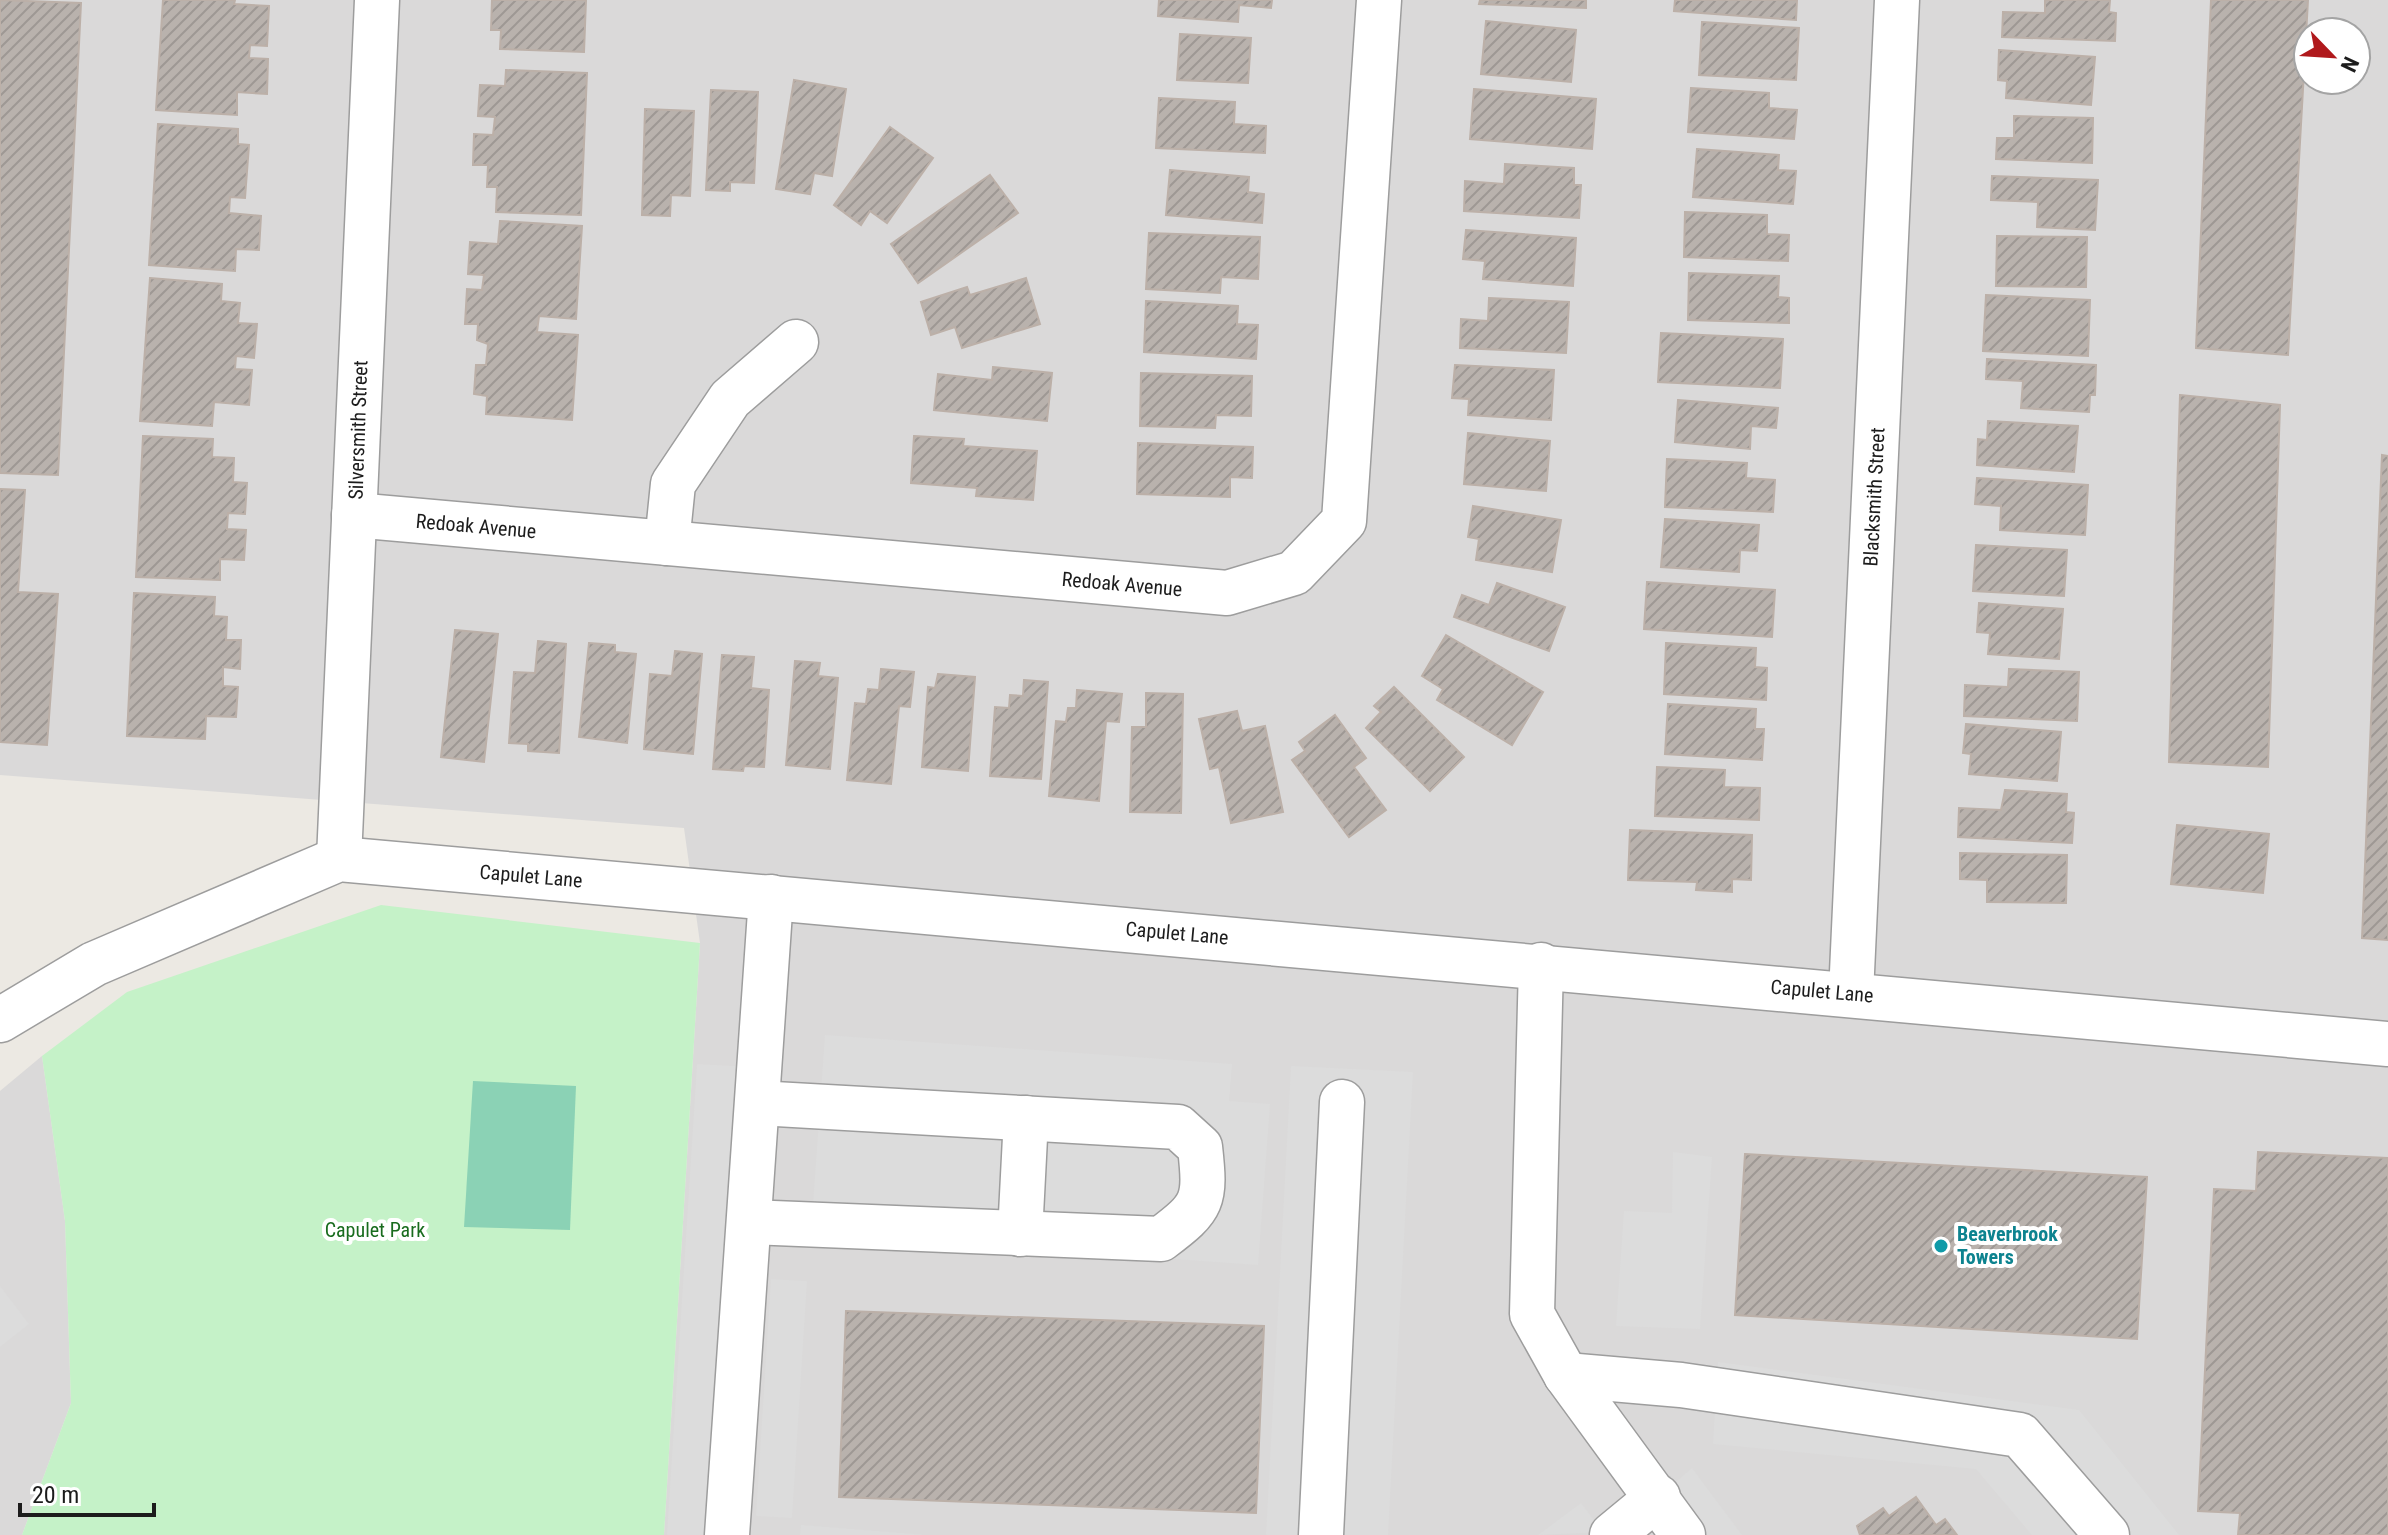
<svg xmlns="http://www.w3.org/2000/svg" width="2388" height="1535" viewBox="0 0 2388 1535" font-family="'Roboto Condensed',sans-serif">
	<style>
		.residential { fill: #dad9d9; fill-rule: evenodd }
		.park { fill: #c5f2c8 }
		.pitch { fill: #8bd2b5 }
		.parking { fill: #dcdcdc }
		.building { fill: url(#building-hatch); stroke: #bcb0a8; stroke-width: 2 }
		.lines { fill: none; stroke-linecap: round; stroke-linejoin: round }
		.minor-casing { stroke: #9d9d9d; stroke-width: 47 }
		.minor { stroke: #fff; stroke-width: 44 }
		.culture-dot { fill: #0f9aa8; stroke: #fff; stroke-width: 3 }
		.labels { text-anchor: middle; stroke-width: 8; stroke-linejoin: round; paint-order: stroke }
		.street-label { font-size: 20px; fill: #1c1c1c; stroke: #fff }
		.park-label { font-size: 20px; fill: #196c1e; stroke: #fff }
		.culture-label { font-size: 20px; font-weight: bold; fill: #0d838f; stroke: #fff; text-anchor: start }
	</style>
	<defs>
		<pattern id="building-hatch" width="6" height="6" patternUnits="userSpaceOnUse" patternTransform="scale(2)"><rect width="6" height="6" fill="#b9b2ad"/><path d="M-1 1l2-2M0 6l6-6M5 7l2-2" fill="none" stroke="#9e9894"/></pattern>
	</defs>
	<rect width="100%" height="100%" fill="#ece9e3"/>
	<g class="residential">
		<path d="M0,0H2388V1535H664L700,943L684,828L0,775ZM2308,32H2356V80H2308Z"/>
		<path d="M42,1056L65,1221L71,1403L22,1535H0V1091Z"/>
	</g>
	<path class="park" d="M381,905L700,943L664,1535H22L71,1403L65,1221L42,1056L127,992Z"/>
	<path class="pitch" d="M473,1081L576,1086L570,1230L464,1227Z"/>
	<g class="parking">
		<path d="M825,1035L1232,1064L1229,1101L1270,1104L1258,1265L811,1233Z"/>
		<path d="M697,1064L736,1066L706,1535H667Z"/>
		<path d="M1291,1066L1413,1072L1388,1535H1266Z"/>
		<path d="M1673,1152L1712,1157L1700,1329L1616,1326L1624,1211L1672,1213Z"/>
		<path d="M771,1279L807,1281L792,1518L756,1516Z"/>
		<path d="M0,1286L29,1324L0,1347Z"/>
		<path d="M1718,1362L2079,1410L2179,1535H2032L1976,1469L1713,1444Z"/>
		<path d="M1692,1468L1742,1535H1684L1658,1497Z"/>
		<path d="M1581,1503L1603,1532L1538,1535Z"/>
		<path d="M801,1525L926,1535H800Z"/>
	</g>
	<g class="building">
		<path d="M0,0L81,3L58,475L0,473Z"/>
		<path d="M163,0H235L234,4L269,6L267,46L250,45L249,58L268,59L267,94L237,92V115L156,110Z"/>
		<path d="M492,0H586L584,52L500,49L501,30H491Z"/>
		<path d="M1159,0H1272L1271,8L1239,5L1238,22L1158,16Z"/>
		<path d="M1480,0H1586V8L1479,4Z"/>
		<path d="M1675,0H1797L1796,20L1674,11Z"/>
		<path d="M2045,0H2110L2109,12L2116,13L2115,41L2002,37L2003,12L2045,13Z"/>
		<path d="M2211,0H2308L2288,355L2196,348Z"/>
		<path d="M1486,21L1576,30L1571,82L1481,74Z"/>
		<path d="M1702,22L1799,28L1796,80L1699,75Z"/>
		<path d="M1180,34L1251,38L1248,83L1177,80Z"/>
		<path d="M1999,50L2095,57L2091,105L2006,98L2007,81L1998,80Z"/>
		<path d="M506,70L587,73L581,215L496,212L497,187H487L488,165H473L474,134L493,135L495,117L478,116L480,85L505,86Z"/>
		<path d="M794,80L846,89L832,176L814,173L810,194L776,189Z"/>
		<path d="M1691,88L1769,93V108L1797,110L1794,139L1688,132Z"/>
		<path d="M1474,89L1596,99L1592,149L1470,139Z"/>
		<path d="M711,90L758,92L754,183L730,182V191L706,190Z"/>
		<path d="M1159,98L1235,102L1234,124L1266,126L1265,153L1156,148Z"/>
		<path d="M645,109L694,111L690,196L671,195L670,216L642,215Z"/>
		<path d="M2014,116L2093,118L2092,163L1996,159L1997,138H2014Z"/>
		<path d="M158,124L238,129V144L249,145L245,198L230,197L229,213L261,216L259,250L236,249L235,271L149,265Z"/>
		<path d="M890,127L933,158L887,223L870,211L861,225L834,205Z"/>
		<path d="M1697,149L1779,155L1778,170L1796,171L1793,204L1693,197Z"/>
		<path d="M1505,164L1574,168V185H1581L1579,218L1464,211L1465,181L1504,184Z"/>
		<path d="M1170,170L1249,177L1248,192L1264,194L1262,223L1166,215Z"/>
		<path d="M990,175L1018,213L918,283L891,244Z"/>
		<path d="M1992,176L2098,180L2095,230L2037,227L2038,202L1991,200Z"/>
		<path d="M1685,212L1767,215V234L1789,235L1788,261L1684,257Z"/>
		<path d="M500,221L582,226L576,319L539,316L537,332L578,335L572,420L486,414L487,396L474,394L476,365H486L488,344L477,340L478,324H465L467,289L482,290L484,275L468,274L470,242L498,244Z"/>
		<path d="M1466,230L1576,238L1573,286L1483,279L1485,261L1463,259Z"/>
		<path d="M1149,233L1260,237L1258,279L1221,277L1220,293L1146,289Z"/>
		<path d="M1997,236L2087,237L2086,287L1996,286Z"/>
		<path d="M1689,273L1779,276L1778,297L1789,298V323L1688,320Z"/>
		<path d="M150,278L222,284L221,301L240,303L238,323L257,324L254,358L236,356L235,369L252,370L249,405L214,402L212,426L140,421Z"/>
		<path d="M1026,278L1040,324L962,348L955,327L931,335L921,302L967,287L970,295Z"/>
		<path d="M1986,295L2090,300L2088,356L1983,351Z"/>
		<path d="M1489,298L1569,302L1566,353L1460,348L1461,319L1488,321Z"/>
		<path d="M1146,301L1238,306L1237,324L1258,325L1256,359L1144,352Z"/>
		<path d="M1661,333L1783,339L1780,388L1658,382Z"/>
		<path d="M1987,359L2096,365L2095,395H2090L2089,412L2021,408L2023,381L1986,379Z"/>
		<path d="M1455,365L1554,370L1551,420L1468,415L1469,399L1452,398Z"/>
		<path d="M993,367L1052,373L1047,421L934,410L938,374L992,380Z"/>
		<path d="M1141,373L1252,376L1251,416L1216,415L1215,428L1140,426Z"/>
		<path d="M2180,395L2280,405L2268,767L2169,762Z"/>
		<path d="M1678,400L1778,408L1776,428L1751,426L1750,449L1675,442Z"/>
		<path d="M1988,421L2078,426L2074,472L1977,465L1978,439L1987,440Z"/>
		<path d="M1468,433L1550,441L1546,491L1464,484Z"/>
		<path d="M143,436L213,439L212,457L234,458L233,482L247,483L245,514L228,513L227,529L246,530L244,560L220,559V580L136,577Z"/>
		<path d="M914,436L964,439L963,446L1037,451L1033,500L976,496L977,488L911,483Z"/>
		<path d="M1138,443L1253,447L1252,478L1230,477V497L1137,494Z"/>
		<path d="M2382,455L2388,456V940L2362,938Z"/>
		<path d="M1667,459L1747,463L1746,478L1775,480L1773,512L1665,507Z"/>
		<path d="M1977,478L2088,485L2085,535L2000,530L2001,506L1975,504Z"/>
		<path d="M0,489L25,490L18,592L58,594L47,745L0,742Z"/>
		<path d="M1473,506L1561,520L1552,572L1476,560L1479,539L1468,537Z"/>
		<path d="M1665,519L1759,525L1757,551L1740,550L1739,572L1661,567Z"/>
		<path d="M1976,545L2067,550L2064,596L1973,591Z"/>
		<path d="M1647,582L1775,590L1772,637L1644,629Z"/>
		<path d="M1497,583L1565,607L1549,651L1454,617L1462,595L1489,605Z"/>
		<path d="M134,593L215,597L214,616L227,617L226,640H241L240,669L223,667V686L238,687L236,717L206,716L205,739L127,736Z"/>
		<path d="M1979,603L2063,609L2059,659L1988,654L1990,633L1977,632Z"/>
		<path d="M455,630L498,634L484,762L441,757Z"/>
		<path d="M1446,635L1543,692L1512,745L1437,700L1443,689L1422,676Z"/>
		<path d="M538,641L566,644L559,753L528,751V744L509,743L514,672L535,673Z"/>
		<path d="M589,643L615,645V652L636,654L627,743L579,737Z"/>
		<path d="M1666,643L1756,648L1755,667L1767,668L1766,700L1664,694Z"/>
		<path d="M675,651L702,654L693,754L644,749L650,674L672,676Z"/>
		<path d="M722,655L754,657L751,688L769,690L764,767L744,766L743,771L713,769Z"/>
		<path d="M795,661L820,663L818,676L838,678L830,769L786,765Z"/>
		<path d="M881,669L914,672L910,707L899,706L891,784L847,780L855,703L866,704L868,689L879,690Z"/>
		<path d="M2009,669L2079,672L2077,721L1964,716L1965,685L2008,687Z"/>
		<path d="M938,674L975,677L968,771L922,767L928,687L935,688Z"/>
		<path d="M1024,680L1048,682L1041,779L990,776L995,707L1009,708L1010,695L1023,696Z"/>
		<path d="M1394,687L1464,757L1430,791L1366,728L1381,712L1374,706Z"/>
		<path d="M1077,690L1122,694L1119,722L1106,721L1099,801L1049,796L1056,721L1066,722L1068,708H1076Z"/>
		<path d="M1146,693L1183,694L1181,813L1130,812L1132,727H1146Z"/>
		<path d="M1668,704L1756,709L1755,729H1764L1762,760L1665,754Z"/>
		<path d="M1237,711L1242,731L1265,726L1283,812L1231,823L1219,767L1210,769L1199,719Z"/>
		<path d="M1335,715L1366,758L1354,767L1386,810L1349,837L1292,760L1305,751L1299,742Z"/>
		<path d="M1966,724L2061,732L2057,781L1969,774L1971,754L1963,753Z"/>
		<path d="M1657,767L1725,770L1724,787L1760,788L1759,820L1655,816Z"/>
		<path d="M2005,790L2067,794L2066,812L2074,813L2072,843L1958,837L1959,808L2001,810Z"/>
		<path d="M2177,825L2269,834L2263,893L2171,884Z"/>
		<path d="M1630,830L1752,835L1751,880L1732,879V892L1696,890L1697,882L1628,880Z"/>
		<path d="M1960,853L2067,855L2066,903L1987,902V880L1960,879Z"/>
		<path d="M2258,1152L2388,1158V1535H2238L2240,1513L2198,1511L2214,1189L2256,1191Z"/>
		<path d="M1745,1154L2147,1177L2137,1339L1735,1315Z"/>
		<path d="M846,1311L1264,1326L1256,1513L839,1497Z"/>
		<path d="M1916,1497L1936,1525L1945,1519L1957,1535H1860L1857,1526L1883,1508L1889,1516Z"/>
	</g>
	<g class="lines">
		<g class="minor-casing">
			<g id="minor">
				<path d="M354,515L1227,593L1294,573L1344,521L1379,0"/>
				<path d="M667,543L673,484L730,399L796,342"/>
				<path d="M339,859L377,0"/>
				<path d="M1541,965L1532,1314L1566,1375L1683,1535"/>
				<path d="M1851,994L1897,0"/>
				<path d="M0,1020L94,964L339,859L2388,1044"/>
				<path d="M750,1222L1161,1239C1204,1207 1206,1201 1200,1147L1178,1127L758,1103"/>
				<path d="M1020,1234L1026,1118"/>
				<path d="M1566,1375L1681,1385L2020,1435L2107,1535"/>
				<path d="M727,1535L771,897"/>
				<path d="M1321,1535L1342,1102"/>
				<path d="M1612,1535L1658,1497"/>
			</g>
		</g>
		<use href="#minor" class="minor"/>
	</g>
	<circle class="culture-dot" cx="1941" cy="1246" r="8"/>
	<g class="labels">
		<g class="street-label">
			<text transform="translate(358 430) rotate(-88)" y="7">Silversmith Street</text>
			<text transform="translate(1874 497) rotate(-87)" y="7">Blacksmith Street</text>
			<text transform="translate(476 526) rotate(5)" y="7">Redoak Avenue</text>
			<text transform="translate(1122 584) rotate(5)" y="7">Redoak Avenue</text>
			<text transform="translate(531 876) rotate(5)" y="7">Capulet Lane</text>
			<text transform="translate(1177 933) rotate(5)" y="7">Capulet Lane</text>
			<text transform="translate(1822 991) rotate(5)" y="7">Capulet Lane</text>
		</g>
		<g class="park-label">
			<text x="375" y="1237">Capulet Park</text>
		</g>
		<g class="culture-label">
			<text x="1957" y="1241">Beaverbrook<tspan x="1957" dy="23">Towers</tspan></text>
		</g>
	</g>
	<g transform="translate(2332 56) rotate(115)"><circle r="38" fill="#ffffff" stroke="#a4a4a4" stroke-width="2"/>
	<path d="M0-6L14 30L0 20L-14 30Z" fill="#b0191c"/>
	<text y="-12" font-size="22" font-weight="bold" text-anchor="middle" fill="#1c1c1c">N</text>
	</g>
	<path d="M20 1503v12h134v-12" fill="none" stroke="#1c1c1c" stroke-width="4"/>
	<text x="32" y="1503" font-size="24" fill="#1c1c1c" stroke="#ffffff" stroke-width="6" paint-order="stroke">20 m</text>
</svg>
